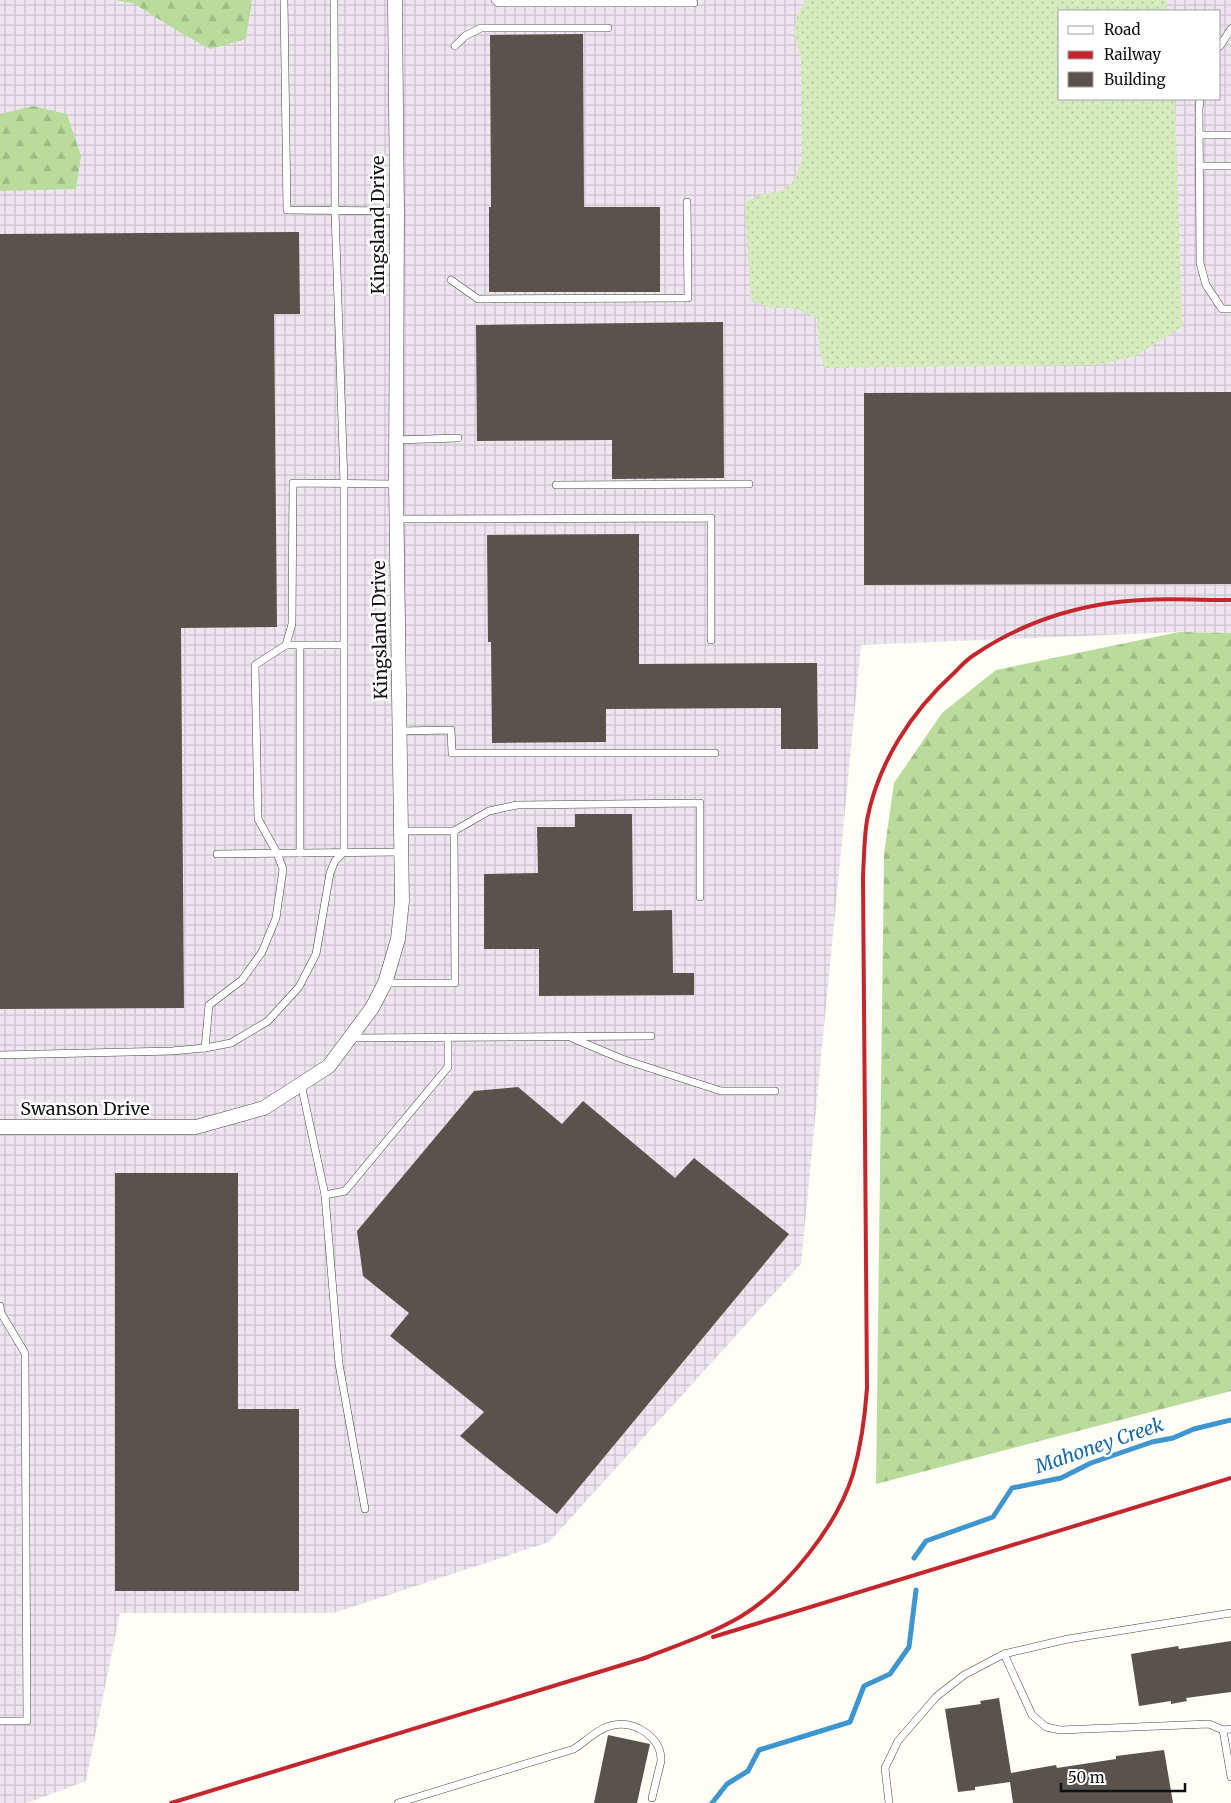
<svg xmlns="http://www.w3.org/2000/svg" width="1231" height="1803" viewBox="0 0 1231 1803" font-family="Merriweather,serif">
	<style>
		.industrial { fill: url(#industrial-grid); fill-rule: evenodd }
		.grass { fill: url(#grass-dots) }
		.forest { fill: url(#forest-firs) }
		.lines { fill: none; stroke-linecap: round; stroke-linejoin: round }
		.stream { stroke: #3f96cf; stroke-width: 5 }
		.building { fill: #5a524d }
		.lane-casing { stroke: #444; stroke-width: 8 }
		.street-casing { stroke: #444; stroke-width: 15 }
		.lane { stroke: #fff; stroke-width: 7 }
		.street { stroke: #fff; stroke-width: 14 }
		.rail { stroke: #c4262e; stroke-width: 4 }
		.labels { text-anchor: middle; stroke-width: 5; stroke-linejoin: round; paint-order: stroke }
		.street-label { font-size: 18px; fill: #111; stroke: #fff }
		.water-label { font-size: 19px; font-style: italic; fill: #1768a6; stroke: #fff }
	</style>
	<defs>
		<pattern id="industrial-grid" width="8" height="8" patternUnits="userSpaceOnUse" patternTransform="scale(1.25)"><rect width="8" height="8" fill="#eee6ef"/><path d="M0 4h8M4 0v8" fill="none" stroke="#cbc4cc"/></pattern>
		<pattern id="grass-dots" width="8" height="8" patternUnits="userSpaceOnUse" patternTransform="scale(1.25)"><rect width="8" height="8" fill="#d5ebbd"/><path d="M2 2h.1M6 6h.1" fill="none" stroke="#b6c8a1" stroke-width="1.8" stroke-linecap="round"/></pattern>
		<pattern id="forest-firs" width="22" height="20" patternUnits="userSpaceOnUse" patternTransform="scale(1.25)"><rect width="22" height="20" fill="#b9dc9c"/><path d="M5 1l3.5 6h-7zM16 11l3.5 6h-7z" fill="#9ebc85"/></pattern>
	</defs>
	<rect width="100%" height="100%" fill="#fffdf5"/>
	<path class="industrial" d="M0,0H1231V633L1179,632L861,645L801,1264L549,1542L334,1613H120L86,1781L27,1803H0ZM1060,11H1220V99H1060Z"/>
	<path class="grass" d="M806,0H1166L1167,11H1060V99H1175L1182,327L1133,357L1095,365L825,368L819,348L817,318L794,308H771L751,301L745,202L763,194L782,191L792,183L802,161L801,59L794,33L797,15Z"/>
	<g class="forest">
		<path d="M115,0H252L246,39L210,49L181,33L133,3Z"/>
		<path d="M33,106L67,114L81,156L76,189L0,191V114Z"/>
		<path d="M1179,632L1231,633V1391L876,1484L884,854L894,783L942,713L996,670Z"/>
	</g>
	<g class="lines">
		<g class="stream">
			<path d="M914,1558L926,1541L993,1517L1012,1488L1061,1478L1091,1463L1152,1442L1173,1438L1194,1429L1231,1420"/>
			<path d="M712,1803L727,1784L748,1771L759,1750L850,1722L864,1686L890,1674L909,1647L916,1590"/>
		</g>
	</g>
	<g class="building">
		<path d="M583,34L584,207H660V292H489V207H491L490,35Z"/>
		<path d="M299,232L300,314H274L277,627L181,628L184,1008L0,1009V234Z"/>
		<path d="M723,322L724,478L612,479V440L477,441L476,325Z"/>
		<path d="M1231,392V584L864,585V393Z"/>
		<path d="M639,534V664L817,663L818,749H781V708L606,709V742L492,743L491,642H488L487,535Z"/>
		<path d="M575,814H632L633,911L672,910L673,973H694V995L539,996V949H484V874L538,873L537,827H575Z"/>
		<path d="M518,1087L562,1124L583,1101L675,1178L694,1158L789,1234L557,1514L460,1436L484,1412L390,1336L409,1313L363,1276L357,1231L474,1091Z"/>
		<path d="M115,1173H238V1409H299V1591H115Z"/>
		<path d="M1231,1641V1692L1186,1698L1187,1701L1171,1704V1701L1139,1706L1131,1654L1178,1646L1179,1649Z"/>
		<path d="M999,1698L1011,1773L1056,1765L1057,1768L1116,1759V1756L1164,1750L1173,1803H1013L1010,1782L975,1787V1790L958,1792L945,1709L981,1704L980,1701Z"/>
		<path d="M608,1735L650,1744L637,1803H594Z"/>
	</g>
	<g class="lines">
		<g class="lane-casing">
			<g id="lane">
				<path d="M284,0L287,210L397,211"/>
				<path d="M495,0L498,3H694"/>
				<path d="M455,46L465,36L481,28H608"/>
				<path d="M1220,46L1231,29"/>
				<path d="M1200,99L1199,109L1200,263L1206,285L1222,309H1231"/>
				<path d="M1199,135H1231"/>
				<path d="M1199,166H1231"/>
				<path d="M451,280L478,299L688,298L687,202"/>
				<path d="M396,440L458,438"/>
				<path d="M556,485L749,484"/>
				<path d="M397,519L711,518V640"/>
				<path d="M286,645H344"/>
				<path d="M300,646V853L402,852"/>
				<path d="M400,731L451,730L452,753H715"/>
				<path d="M454,831L489,811L517,805L700,803V897"/>
				<path d="M217,854L300,853"/>
				<path d="M385,983H455L454,831H401"/>
				<path d="M351,1038L651,1036"/>
				<path d="M572,1038L622,1059L721,1091H775"/>
				<path d="M205,1048L209,1005L242,980L262,952L276,918L283,869L277,853L258,819L255,665L286,645L292,624L293,483L396,484"/>
				<path d="M0,1055L172,1051L205,1048L231,1043L268,1021L299,987L316,954L330,873L335,861L344,852V483L335,211L334,0"/>
				<path d="M301,1084L325,1195L339,1364L365,1509"/>
				<path d="M325,1195L345,1191L448,1067V1037"/>
				<path d="M0,1306L1,1313L25,1353L27,1721H0"/>
				<path d="M1004,1654L1032,1715L1046,1727L1060,1730L1209,1724L1223,1730L1231,1729"/>
				<path d="M1223,1730L1231,1777"/>
				<path d="M398,1803L574,1749C586,1741 600,1727 614,1725C636,1721 662,1738 661,1761L652,1798"/>
				<path d="M889,1803L885,1768L898,1741L936,1697L964,1675L1004,1654L1068,1639L1231,1613"/>
			</g>
		</g>
		<g class="street-casing">
			<path id="street" d="M0,1127H196L264,1108L329,1066L372,1008L385,983L398,939L402,901L396,484L397,211L395,0"/>
		</g>
		<use href="#lane" class="lane"/>
		<use href="#street" class="street"/>
		<g class="rail">
			<path d="M713,1637L1231,1478"/>
			<path d="M642,1659C675,1646 709,1635 740,1617C786,1590 837,1526 853,1474C861,1446 865,1417 867,1388L863,877C864,858 864,839 867,820C878,763 911,712 954,673C960,667 966,660 974,655C1014,628 1062,610 1110,603C1149,597 1191,600 1231,600"/>
			<path d="M171,1803L648,1657"/>
		</g>
	</g>
	<g class="labels">
		<g class="street-label">
			<text transform="translate(378 225) rotate(-90)" y="6">Kingsland Drive</text>
			<text transform="translate(380 630) rotate(-91)" y="6">Kingsland Drive</text>
			<text x="85" y="1115">Swanson Drive</text>
		</g>
		<g class="water-label">
			<text transform="translate(1099 1445) rotate(-19)" y="7">Mahoney Creek</text>
		</g>
	</g>
	<rect x="1058" y="10" width="162" height="90" fill="#ffffff" stroke="#a0a0a0"/>
	<rect x="1068" y="26" width="25" height="8" fill="#ffffff" stroke="#a0a0a0"/>
	<text x="1104" y="35" font-size="15" fill="#111111">Road</text>
	<rect x="1068" y="51" width="25" height="8" fill="#c4262e" stroke="#a0a0a0"/>
	<text x="1104" y="60" font-size="15" fill="#111111">Railway</text>
	<rect x="1068" y="72" width="25" height="15" fill="#5a524d" stroke="#a0a0a0"/>
	<text x="1104" y="85" font-size="15" fill="#111111">Building</text>
	<path d="M1061 1783v8h124v-8" fill="none" stroke="#111111" stroke-width="2.5"/>
	<text x="1068" y="1783" font-size="15" fill="#111111" stroke="#ffffff" stroke-width="4" paint-order="stroke">50 m</text>
</svg>
